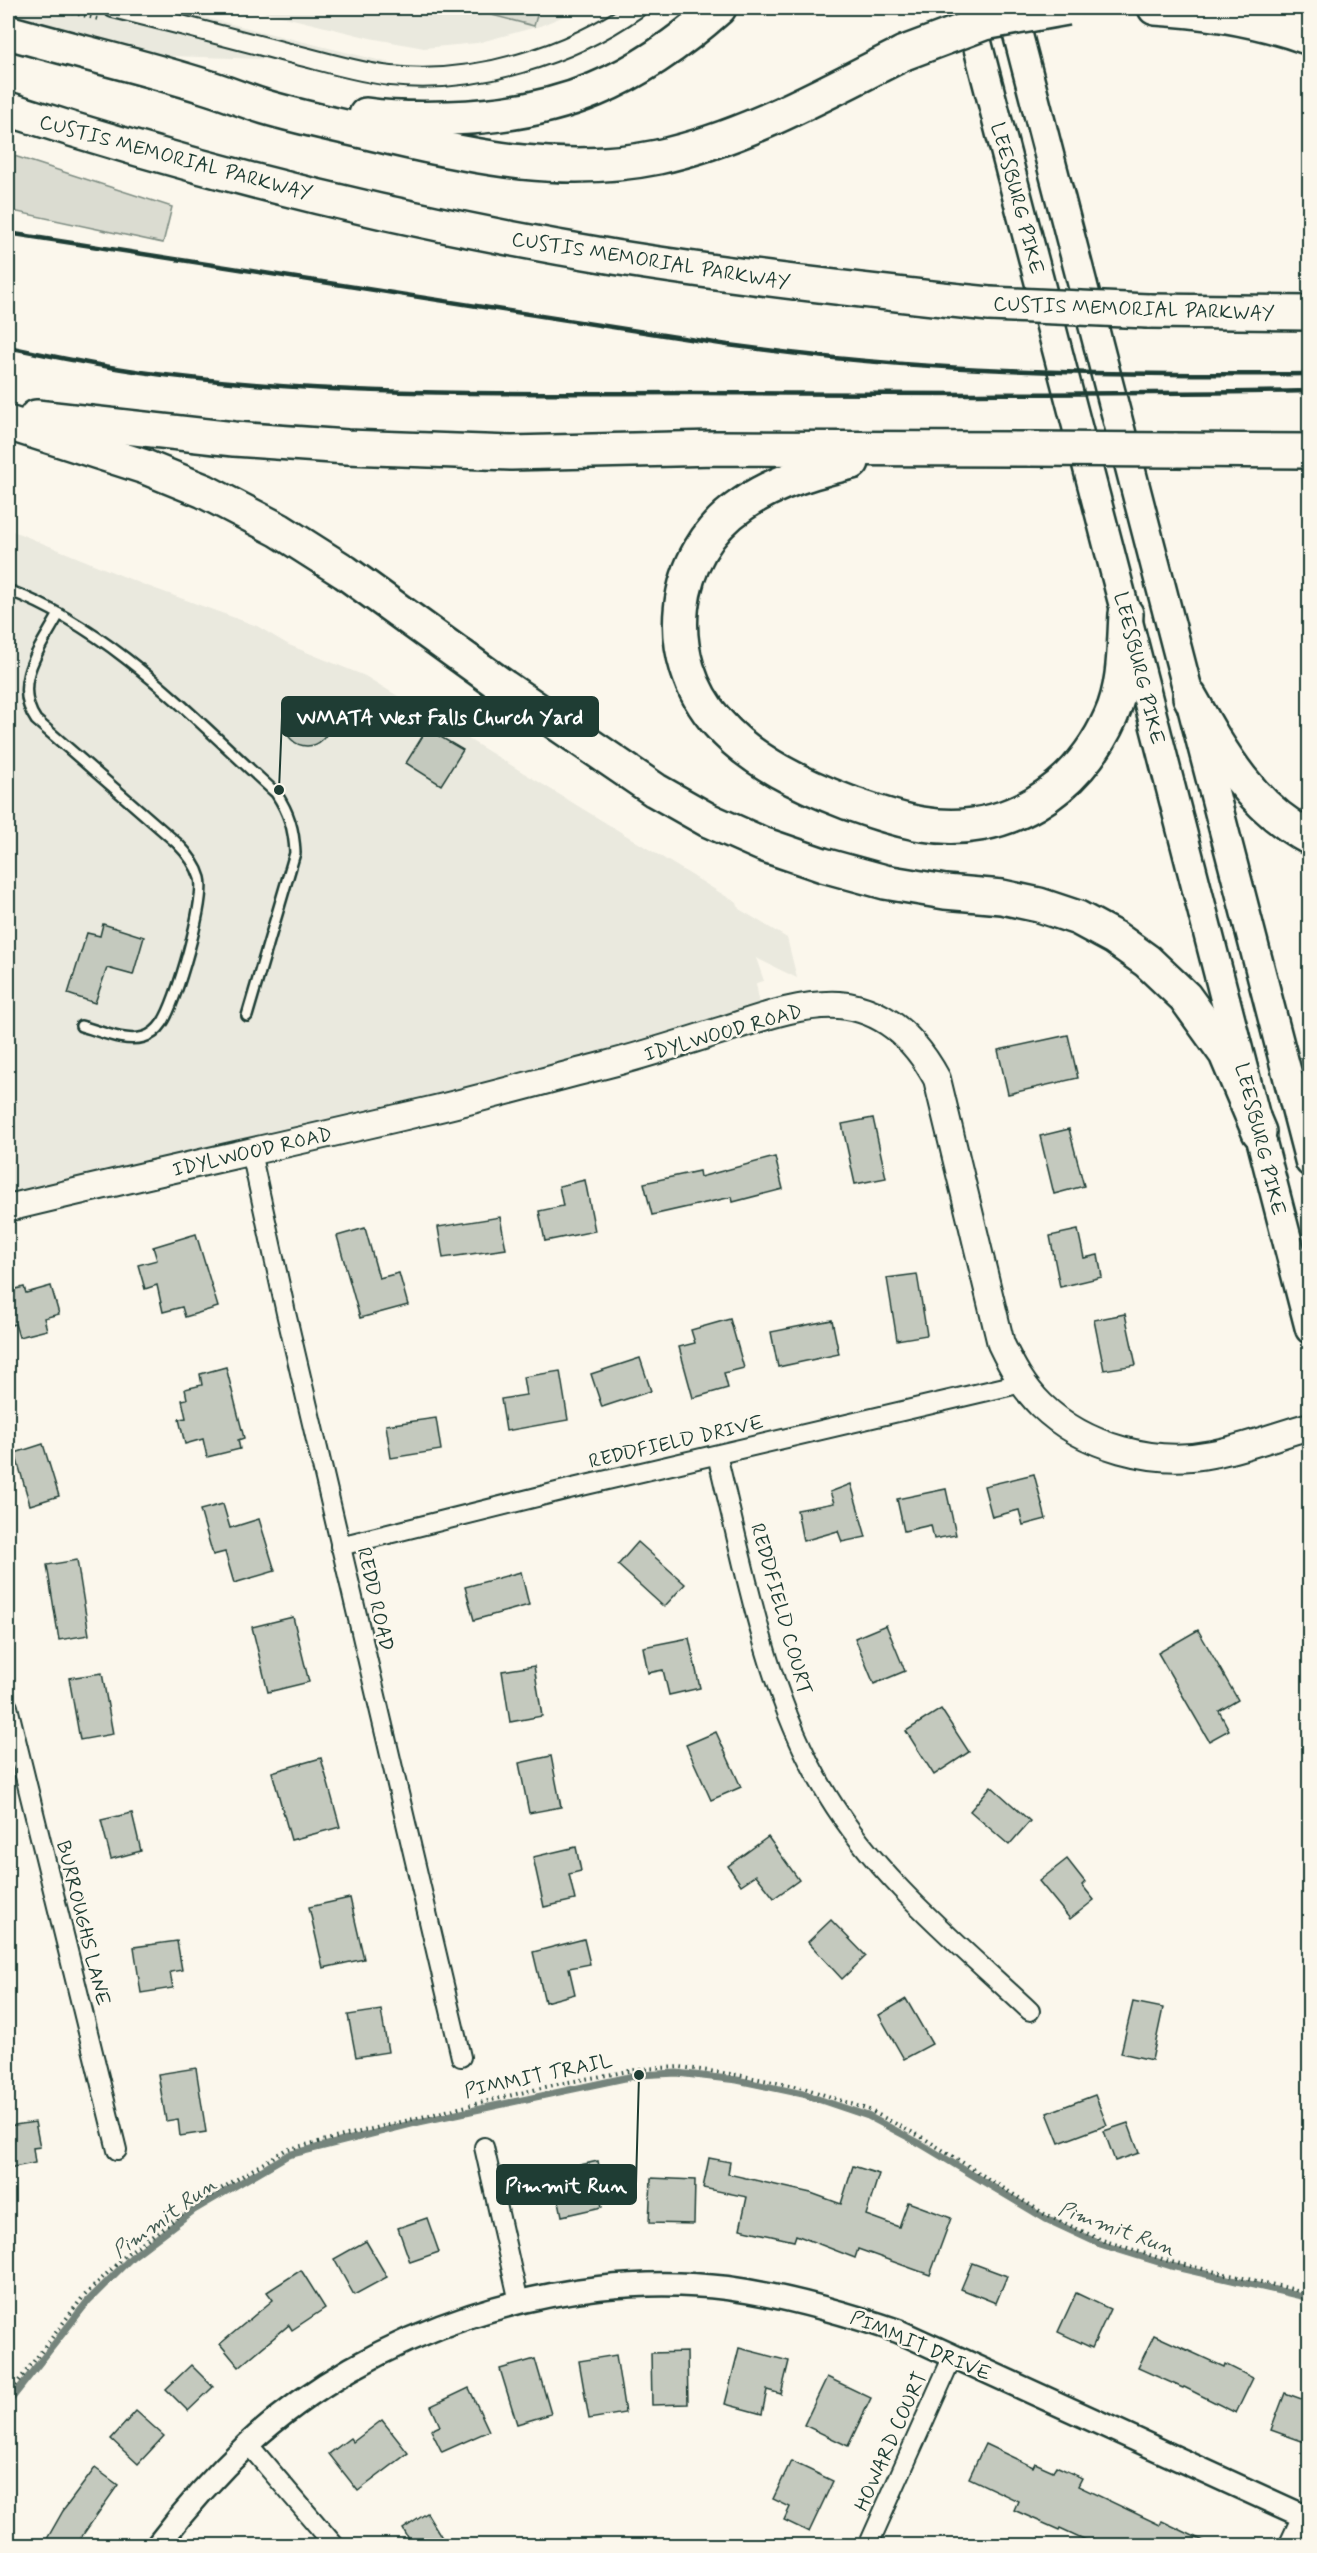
<svg xmlns="http://www.w3.org/2000/svg" width="1317" height="2553" viewBox="0 0 1317 2553" font-family="Mynerve,sans-serif">
	<style>
		.built { fill: #eae9de }
		.green { fill: #dbdcd1; stroke: #7d8c82; stroke-width: 1.5 }
		.lines { fill: none; stroke-linecap: round; stroke-linejoin: round }
		.stream { stroke: #74847b; stroke-width: 7 }
		.building { fill: #c4c9be; stroke: #1f3d34; stroke-width: 1.5 }
		.service-casing { stroke: #1f3d34; stroke-width: 14 }
		.minor-casing { stroke: #1f3d34; stroke-width: 22 }
		.tertiary-casing { stroke: #1f3d34; stroke-width: 27 }
		.secondary-casing { stroke: #1f3d34; stroke-width: 30 }
		.primary-casing { stroke: #1f3d34; stroke-width: 33 }
		.motorway-casing { stroke: #1f3d34; stroke-width: 38 }
		.path { stroke: #1f3d34; stroke-width: 4; stroke-dasharray: 1.5 4.5; stroke-linecap: butt }
		.service { stroke: #fbf7ec; stroke-width: 9 }
		.minor { stroke: #fbf7ec; stroke-width: 18 }
		.tertiary { stroke: #fbf7ec; stroke-width: 22 }
		.secondary { stroke: #fbf7ec; stroke-width: 26 }
		.primary { stroke: #fbf7ec; stroke-width: 28 }
		.motorway { stroke: #fbf7ec; stroke-width: 33 }
		.rail { stroke: #1f3d34; stroke-width: 4.5 }
		.motorway-bridge-casing { stroke: #1f3d34; stroke-width: 38; stroke-linecap: butt }
		.motorway-bridge { stroke: #fbf7ec; stroke-width: 33 }
		.labels { text-anchor: middle; stroke-width: 5; stroke-linejoin: round; paint-order: stroke }
		.street-label { font-size: 20px; fill: #1f3d34; stroke: #fbf7ec }
		.water-label { font-size: 21px; font-style: italic; fill: #425b52; stroke: #fbf7ec }
		.leader { fill: none; stroke: #1f3d34; stroke-width: 2 }
		.callout-dot { fill: #1f3d34; stroke: #fbf7ec; stroke-width: 2 }
		.callout { fill: #1f3d34; stroke: #1f3d34; stroke-width: 2 }
		.callout-label { font-size: 21px; text-anchor: middle; font-weight: bold; fill: #fff }
	</style>
	<rect width="100%" height="100%" fill="#fbf7ec"/>
	<filter id="ink" filterUnits="userSpaceOnUse"><feTurbulence type="fractalNoise" baseFrequency=".0167" numOctaves="2"/><feDisplacementMap in="SourceGraphic" scale="12" xChannelSelector="R" yChannelSelector="G"/><feConvolveMatrix kernelMatrix="1 2 1 2 8 2 1 2 1" color-interpolation-filters="sRGB"/></filter>
	<g filter="url(#ink)">
		<g class="built">
			<path d="M8,8H166L390,63L46,52L8,40Z"/>
			<path d="M248,8H583L540,26L477,43L424,48L370,38Z"/>
			<path d="M8,529L142,584L257,626L289,645L365,676L737,903L739,909L787,938L797,978L756,958L764,981L756,983L762,1017L8,1196Z"/>
		</g>
		<g class="green">
			<path d="M465,8H539L534,26Z"/>
			<path d="M8,154L172,207L163,243L8,210Z"/>
		</g>
		<g class="lines">
			<path class="stream" d="M8,2403L88,2301L132,2257L194,2210L288,2155L419,2122L639,2075L677,2073L737,2080L803,2094L868,2116L921,2144L1046,2219L1100,2244L1171,2266L1310,2298"/>
		</g>
		<g class="building">
			<circle cx="307" cy="724" r="22"/>
			<path d="M427,729L463,750L441,785L406,763Z"/>
			<path d="M103,924L144,937L133,975L107,968L95,1003L68,994L87,933L100,936Z"/>
			<path d="M1068,1035L1078,1078L1008,1094L998,1050Z"/>
			<path d="M873,1118L886,1178L855,1184L842,1124Z"/>
			<path d="M1069,1129L1084,1186L1054,1194L1040,1136Z"/>
			<path d="M775,1157L783,1189L733,1202L732,1197L652,1215L644,1183L699,1171L700,1177Z"/>
			<path d="M585,1180L595,1231L545,1241L539,1211L563,1206L559,1186Z"/>
			<path d="M500,1217L506,1249L443,1258L438,1227Z"/>
			<path d="M365,1228L379,1278L399,1273L408,1305L360,1318L337,1236Z"/>
			<path d="M1078,1230L1084,1258L1098,1255L1102,1277L1060,1287L1050,1236Z"/>
			<path d="M196,1234L218,1307L185,1317L182,1307L163,1312L157,1285L145,1289L138,1265L157,1260L153,1247Z"/>
			<path d="M917,1274L927,1335L897,1340L887,1278Z"/>
			<path d="M51,1286L59,1314L44,1318L47,1330L19,1337L15,1324L11,1325L8,1312V1291L24,1287L26,1293Z"/>
			<path d="M1125,1314L1136,1365L1104,1370L1094,1320Z"/>
			<path d="M730,1319L744,1368L724,1373L728,1388L693,1398L679,1347L695,1343L691,1330Z"/>
			<path d="M832,1320L839,1354L778,1367L771,1332Z"/>
			<path d="M640,1358L651,1391L602,1407L591,1374Z"/>
			<path d="M226,1367L244,1438L238,1440L240,1449L207,1457L203,1439L185,1444L179,1419L186,1418L182,1400L187,1399L185,1389L202,1385L200,1374Z"/>
			<path d="M560,1371L568,1420L506,1431L501,1399L526,1395L523,1377Z"/>
			<path d="M436,1418L441,1450L391,1458L386,1425Z"/>
			<path d="M43,1444L59,1496L30,1505L15,1453Z"/>
			<path d="M1034,1474L1046,1519L1023,1525L1019,1510L992,1517L984,1486Z"/>
			<path d="M851,1484L866,1537L842,1542L838,1531L803,1541L797,1510L834,1503L830,1492Z"/>
			<path d="M946,1489L956,1535L934,1539L931,1525L904,1531L897,1499Z"/>
			<path d="M223,1504L230,1528L259,1519L275,1571L234,1583L225,1552L213,1555L200,1510Z"/>
			<path d="M638,1542L685,1584L664,1607L618,1565Z"/>
			<path d="M77,1560L89,1635L59,1640L47,1565Z"/>
			<path d="M521,1572L529,1605L474,1620L465,1587Z"/>
			<path d="M293,1617L309,1682L268,1692L252,1627Z"/>
			<path d="M886,1625L905,1671L874,1684L855,1638Z"/>
			<path d="M1198,1630L1238,1700L1219,1711L1229,1730L1209,1741L1158,1653Z"/>
			<path d="M689,1638L700,1688L669,1695L663,1670L648,1673L643,1647Z"/>
			<path d="M534,1666L542,1716L510,1722L502,1671Z"/>
			<path d="M102,1673L113,1734L80,1740L69,1678Z"/>
			<path d="M941,1709L969,1752L934,1775L906,1731Z"/>
			<path d="M716,1732L741,1787L711,1800L686,1745Z"/>
			<path d="M551,1756L561,1807L529,1813L519,1763Z"/>
			<path d="M321,1758L340,1827L291,1840L272,1772Z"/>
			<path d="M991,1786L1030,1821L1009,1845L970,1811Z"/>
			<path d="M132,1813L141,1851L111,1859L101,1820Z"/>
			<path d="M768,1837L799,1880L774,1898L756,1875L741,1885L728,1866Z"/>
			<path d="M576,1847L581,1871L569,1874L575,1900L544,1907L533,1857Z"/>
			<path d="M1067,1859L1085,1882L1082,1885L1094,1900L1070,1919L1039,1881Z"/>
			<path d="M350,1898L364,1959L323,1968L309,1907Z"/>
			<path d="M831,1920L866,1956L842,1979L808,1942Z"/>
			<path d="M584,1939L590,1964L569,1968L575,1994L545,2002L533,1952Z"/>
			<path d="M177,1941L182,1970L170,1972L173,1988L141,1993L134,1947Z"/>
			<path d="M906,1999L932,2044L904,2059L879,2015Z"/>
			<path d="M1133,2002L1163,2008L1152,2060L1121,2053Z"/>
			<path d="M381,2010L388,2052L356,2057L348,2015Z"/>
			<path d="M196,2068L206,2132L180,2136L178,2119L166,2121L158,2074Z"/>
			<path d="M1095,2095L1107,2125L1059,2143L1047,2113Z"/>
			<path d="M35,2122L40,2147L33,2148L35,2163L8,2168V2126Z"/>
			<path d="M1128,2123L1139,2153L1115,2161L1104,2131Z"/>
			<path d="M709,2158L730,2162L728,2174L811,2193L841,2204L853,2166L879,2174L866,2215L899,2227L908,2202L951,2218L930,2275L858,2249L855,2258L796,2235L794,2241L740,2229L747,2197L703,2188Z"/>
			<path d="M598,2161L602,2181L597,2182L602,2207L562,2216L553,2171Z"/>
			<path d="M651,2178L695,2180L694,2224L649,2223Z"/>
			<path d="M427,2218L439,2252L410,2262L398,2228Z"/>
			<path d="M366,2241L387,2277L354,2295L334,2259Z"/>
			<path d="M972,2263L1007,2276L996,2303L961,2289Z"/>
			<path d="M301,2270L325,2308L292,2330L289,2325L239,2367L220,2344L273,2300L267,2292Z"/>
			<path d="M1076,2293L1110,2309L1092,2348L1058,2332Z"/>
			<path d="M1154,2335L1224,2367L1225,2364L1253,2378L1236,2413L1184,2387L1183,2388L1138,2368Z"/>
			<path d="M739,2348L789,2361L781,2394L767,2390L762,2414L725,2404Z"/>
			<path d="M687,2352L688,2404L652,2405L651,2353Z"/>
			<path d="M616,2355L625,2413L589,2419L579,2361Z"/>
			<path d="M535,2359L551,2414L517,2424L500,2369Z"/>
			<path d="M191,2365L213,2387L188,2411L166,2389Z"/>
			<path d="M827,2377L871,2398L848,2446L804,2425Z"/>
			<path d="M469,2388L489,2431L442,2452L431,2430L440,2426L431,2406Z"/>
			<path d="M1285,2393L1310,2402V2444L1271,2430Z"/>
			<path d="M136,2411L164,2436L138,2464L111,2439Z"/>
			<path d="M382,2420L408,2453L358,2491L329,2454L350,2438L353,2442Z"/>
			<path d="M985,2444L1033,2467L1035,2463L1053,2471L1056,2466L1082,2478L1078,2486L1160,2525L1162,2521L1214,2546H1099L1060,2528L1059,2530L1014,2510L1018,2501L969,2478Z"/>
			<path d="M791,2461L833,2481L809,2532L784,2520L790,2507L773,2499Z"/>
			<path d="M95,2468L118,2485L75,2546H43L63,2511Z"/>
			<path d="M427,2513L447,2546H413L403,2529Z"/>
		</g>
		<g class="lines">
			<g class="service-casing">
				<g id="service">
					<path d="M8,590C114,630 193,718 276,793C289,813 294,829 295,853L247,1016"/>
					<path d="M59,614C41,647 11,683 36,720L177,843C187,853 196,864 200,878C206,900 176,1004 162,1023C158,1029 151,1035 144,1037C125,1043 100,1031 81,1026"/>
				</g>
			</g>
			<g class="minor-casing">
				<g id="minor">
					<path d="M113,8C170,22 228,37 285,52C320,60 355,72 391,76C475,85 569,56 637,8"/>
					<path d="M251,1152L286,1313L461,2057"/>
					<path d="M717,1455C745,1568 766,1696 828,1796C879,1880 959,1944 1030,2011"/>
					<path d="M340,1546L573,1488L1022,1383"/>
					<path d="M8,1707L117,2150"/>
					<path d="M484,2147L519,2302"/>
					<path d="M248,2444L335,2546"/>
					<path d="M868,2546L953,2356"/>
					<path d="M1288,2546L1302,2516"/>
				</g>
			</g>
			<g class="tertiary-casing">
				<path id="tertiary" d="M157,2546C185,2509 215,2475 248,2444C371,2330 560,2268 727,2288C786,2296 842,2312 898,2331L1310,2519"/>
			</g>
			<g class="secondary-casing">
				<path id="secondary" d="M8,1208C147,1174 288,1144 427,1111C487,1097 546,1080 605,1065C645,1055 684,1042 723,1030C760,1018 800,1003 839,1005C885,1009 916,1040 937,1079L1001,1344C1012,1367 1023,1387 1041,1405C1084,1447 1154,1466 1212,1454C1245,1448 1277,1435 1310,1426"/>
			</g>
			<g class="primary-casing">
				<g id="primary">
					<path d="M968,8L1126,614L1310,1329"/>
					<path d="M1011,8L1310,1162"/>
				</g>
			</g>
			<g class="motorway-casing">
				<g id="motorway">
					<path d="M1155,8C1209,11 1259,19 1310,38"/>
					<path d="M1297,8L1310,10"/>
					<path d="M8,32C74,51 142,66 207,87C227,93 245,101 265,107C305,119 347,127 388,137C478,158 566,176 658,157C746,138 824,93 904,53"/>
					<path d="M8,109C205,173 409,223 614,257C738,277 863,291 989,304"/>
					<path d="M366,115C394,119 422,119 449,118C561,115 636,82 719,8"/>
					<path d="M1148,311L1310,313"/>
					<path d="M36,417L234,439L347,447L511,453L715,448L1031,449"/>
					<path d="M8,423L145,467L204,491L279,530L345,572L504,687L655,790L708,820L762,844L823,865L885,882L945,892L1002,897L1039,905L1078,918L1115,938L1147,961L1185,997L1226,1054L1259,1132"/>
					<path d="M1174,450L1310,451"/>
					<path d="M852,462C814,471 776,481 743,504C670,553 660,658 718,723C752,762 802,785 849,803C872,811 897,820 922,824C1004,838 1078,791 1111,716C1125,685 1124,647 1126,614"/>
					<path d="M1190,697C1222,754 1250,806 1310,838"/>
				</g>
			</g>
			<g class="path">
				<path d="M55,8L98,19"/>
				<path d="M656,14L664,8"/>
				<path d="M8,2395L83,2297L128,2253L191,2207L285,2150L558,2084L640,2069L680,2067L738,2075L804,2088L869,2110L925,2139L1046,2215L1102,2240L1172,2262L1310,2293"/>
			</g>
			<use href="#service" class="service"/>
			<use href="#minor" class="minor"/>
			<use href="#tertiary" class="tertiary"/>
			<use href="#secondary" class="secondary"/>
			<use href="#primary" class="primary"/>
			<use href="#motorway" class="motorway"/>
			<g class="rail">
				<path d="M8,233L728,345C767,350 806,355 845,359C999,374 1155,375 1310,374"/>
				<path d="M8,347C65,359 123,371 182,377C351,397 523,393 693,393C899,394 1104,395 1310,391"/>
			</g>
			<g class="motorway-bridge-casing">
				<g id="motorway-bridge">
					<path d="M904,53L984,23L1067,8"/>
					<path d="M989,304L1148,311"/>
					<path d="M1031,449L1174,450"/>
				</g>
			</g>
			<use href="#motorway-bridge" class="motorway-bridge"/>
		</g>
	</g>
	<g class="labels">
		<g class="street-label">
			<text transform="translate(176 157) rotate(15)" y="7">CUSTIS MEMORIAL PARKWAY</text>
			<text transform="translate(1018 198) rotate(75)" y="7">LEESBURG PIKE</text>
			<text transform="translate(651 260) rotate(9)" y="7">CUSTIS MEMORIAL PARKWAY</text>
			<text transform="translate(1134 308) rotate(2)" y="7">CUSTIS MEMORIAL PARKWAY</text>
			<text transform="translate(1140 668) rotate(76)" y="7">LEESBURG PIKE</text>
			<text transform="translate(723 1032) rotate(-16)" y="7">IDYLWOOD ROAD</text>
			<text transform="translate(1261 1139) rotate(76)" y="7">LEESBURG PIKE</text>
			<text transform="translate(252 1151) rotate(-13)" y="7">IDYLWOOD ROAD</text>
			<text transform="translate(676 1441) rotate(-13)" y="7">REDDFIELD DRIVE</text>
			<text transform="translate(376 1599) rotate(77)" y="7">REDD ROAD</text>
			<text transform="translate(782 1609) rotate(74)" y="7">REDDFIELD COURT</text>
			<text transform="translate(84 1923) rotate(76)" y="7">BURROUGHS LANE</text>
			<text transform="translate(538 2075) rotate(-12)" y="7">PIMMIT TRAIL</text>
			<text transform="translate(921 2345) rotate(23)" y="7">PIMMIT DRIVE</text>
			<text transform="translate(890 2441) rotate(-66)" y="7">HOWARD COURT</text>
		</g>
		<g class="water-label">
			<text transform="translate(164 2217) rotate(-36)" y="7">Pimmit Run</text>
			<text transform="translate(1117 2228) rotate(20)" y="7">Pimmit Run</text>
		</g>
	</g>
	<path class="leader" d="M279 790L282 717M639 2075L636 2184"/>
	<g class="callout-dot">
		<circle cx="279" cy="790" r="6"/>
		<circle cx="639" cy="2075" r="6"/>
	</g>
	<g class="callout">
		<rect x="282" y="697" width="316" height="39" rx="6"/>
		<rect x="497" y="2165" width="139" height="39" rx="6"/>
	</g>
	<g class="callout-label">
		<text x="440" y="724">WMATA West Falls Church Yard</text>
		<text x="566" y="2192">Pimmit Run</text>
	</g>
	<rect width="1317" height="2553" fill="none" stroke="#fbf7ec" stroke-width="30"/>
	<rect x="15" y="15" width="1287" height="2523" fill="none" stroke="#1f3d34" stroke-width="2" filter="url(#ink)"/>
</svg>
